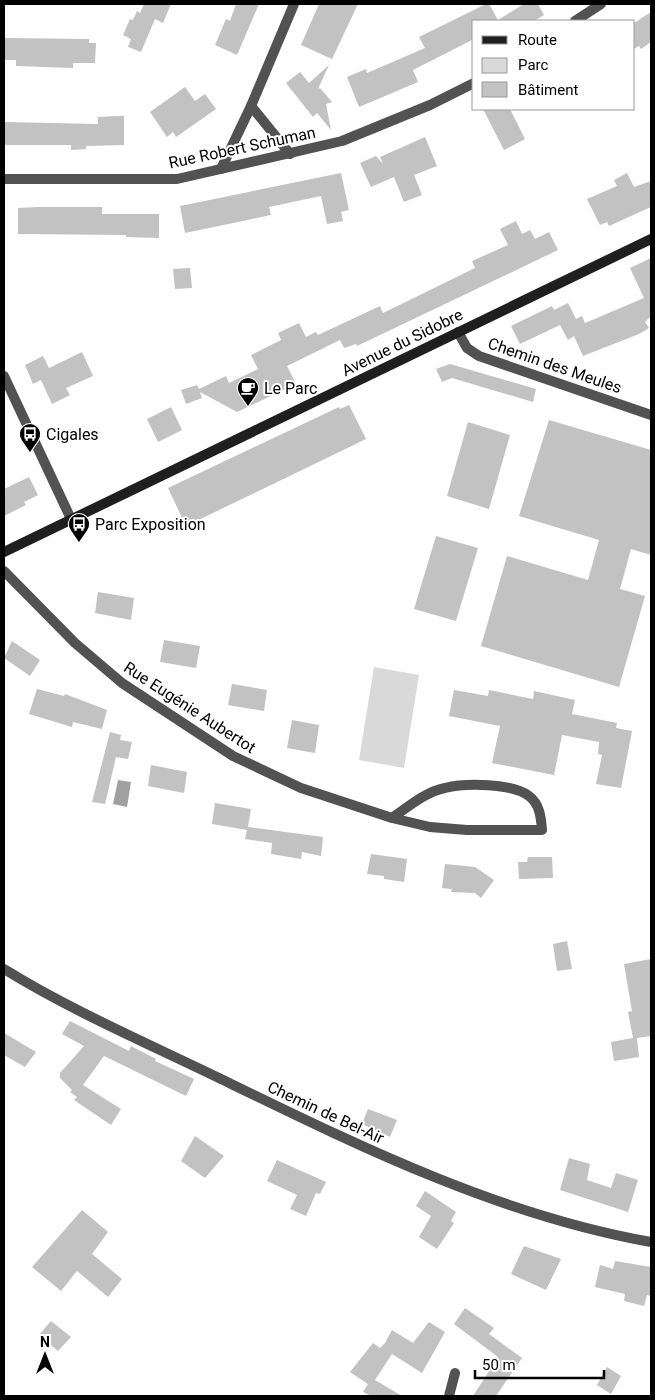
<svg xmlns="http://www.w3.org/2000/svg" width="655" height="1400" viewBox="0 0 655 1400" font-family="Roboto,sans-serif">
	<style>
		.green { fill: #d9d9d9 }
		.water { fill: #a0a0a0 }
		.building { fill: #c2c2c2 }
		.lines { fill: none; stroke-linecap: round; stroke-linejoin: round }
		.minor { stroke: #525252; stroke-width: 10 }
		.tertiary { stroke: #525252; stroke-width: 10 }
		.secondary { stroke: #1f1f1f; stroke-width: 10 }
		.labels { text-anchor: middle; stroke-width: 4; stroke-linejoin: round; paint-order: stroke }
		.street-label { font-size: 16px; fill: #000; stroke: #fff }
		.poi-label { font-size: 16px; fill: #000; stroke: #fff; text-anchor: start }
	</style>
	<rect width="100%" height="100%" fill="#fff"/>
	<path class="green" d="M374,667L419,675L404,768L359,760Z"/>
	<path class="water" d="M118,780L131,782L127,807L113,804Z"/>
	<g class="building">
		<path d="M144,4H171L163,23L155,19L141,52L128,47L131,39L123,35L130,19L133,20L137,11L140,13Z"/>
		<path d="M236,4H259L237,55L215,45L226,19L230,21Z"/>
		<path d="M319,4H358L332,59L301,45Z"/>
		<path d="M486,4H489L498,20L524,4H538L544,15L534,21H474V39L413,70L418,82L359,107L347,77L366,69L367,73L425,48L419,37Z"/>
		<path d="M651,12V42L641,49L639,46L634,49V23Z"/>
		<path d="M4,38L89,39V43H96L95,63H73V68L16,66V60H4Z"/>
		<path d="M329,65L318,89L320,88L332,102L326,104L331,130L317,113L313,117L286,83L300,72L309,83Z"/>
		<path d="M185,87L195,101L205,94L216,109L176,137L173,132L167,137L150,112Z"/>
		<path d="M483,109H510L525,139L504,150Z"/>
		<path d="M116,116H124V145L86,146V149L71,150V145H4V122L98,124V117Z"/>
		<path d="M425,137L437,166L414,175L422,195L404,202L394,177L371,187L360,163L376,156L383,164L380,157Z"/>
		<path d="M341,173L349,210L341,212L343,221L327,224L321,196L269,207L271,215L185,233L180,206Z"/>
		<path d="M627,173L634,187L651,181V207L609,226L607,222L600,225L587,199L617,186L614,180Z"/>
		<path d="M37,207H102V214H159V238L126,237V235L18,234V208Z"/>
		<path d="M516,221L522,234L530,230L535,239L549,232L558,250L357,346L356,344L344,348L340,340L287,366L296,384L237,412L200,392L202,398L186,404L181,390L197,385L199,389L226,376L229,383L258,369L251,355L281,340L278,333L299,323L306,337L316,332L318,335L380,306L383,313L475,268L472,261L508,245L500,229Z"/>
		<path d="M651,258V316L645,322L649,328L639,334L583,356L574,336L568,340L560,325L520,344L511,326L552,306L554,310L568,303L576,319L582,316L585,323L644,298L630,268Z"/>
		<path d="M190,268L192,288L175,289L173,269Z"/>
		<path d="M82,352L93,376L66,388L70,395L52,404L41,380L33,384L25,365L43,356L49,368Z"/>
		<path d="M450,364L536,389L533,402L452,378L442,382L436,369Z"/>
		<path d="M349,405L366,439L186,526L168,488L339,407L340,409Z"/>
		<path d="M171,407L182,430L158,442L147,419Z"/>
		<path d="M549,420L651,450V555L631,549L620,589L645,596L619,687L481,646L507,556L588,580L599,540L519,516Z"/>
		<path d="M468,422L510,435L489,509L447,496Z"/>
		<path d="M29,477L38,495L24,502L26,505L4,516V489Z"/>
		<path d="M436,536L478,548L456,621L414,609Z"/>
		<path d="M98,592L134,598L131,620L95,613Z"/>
		<path d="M164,640L200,646L196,668L160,662Z"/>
		<path d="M12,641L40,660L30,676L4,658Z"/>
		<path d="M232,684L267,690L264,711L228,705Z"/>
		<path d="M37,689L64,696L65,694L107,710L102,729L73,722L72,727L29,714Z"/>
		<path d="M454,690L488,696L489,690L533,699L534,691L575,700L572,714L617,723L616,728L632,731L621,788L596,784L602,755L598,754L599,742L562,735L554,775L492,763L500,726L449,716Z"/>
		<path d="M292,720L319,725L315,753L287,748Z"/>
		<path d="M110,732L121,735L120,740L132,742L128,759L116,757L105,804L92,802Z"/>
		<path d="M151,765L187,772L184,793L148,786Z"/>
		<path d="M215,803L251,809L248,827L323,837L321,856L302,852L301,859L271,854L272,843L245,839L247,830L212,824Z"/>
		<path d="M371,854L407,859L404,882L384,879V876L367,874Z"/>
		<path d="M528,857H552L553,878L519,879L518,862H527Z"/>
		<path d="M445,864L475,867L494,880L481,898L475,893L451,892L452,889L442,888Z"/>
		<path d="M567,941L572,969L557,971L553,944Z"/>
		<path d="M651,959V1036L637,1038L639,1057L614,1061L611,1042L633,1038L628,1012L632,1011L624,964Z"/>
		<path d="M70,1021L129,1051L131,1046L156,1059L155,1061L194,1079L186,1096L104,1056L83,1085L121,1109L111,1125L74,1100L77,1097L70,1092L72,1090L60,1078V1073L84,1046L62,1034Z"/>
		<path d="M4,1033L36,1052L25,1067L4,1055Z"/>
		<path d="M368,1109L397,1120L390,1137L362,1124Z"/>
		<path d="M195,1136L224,1156L205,1178L181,1161Z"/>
		<path d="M569,1158L590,1164L587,1180L611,1188L616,1173L638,1180L628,1212L560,1190Z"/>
		<path d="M277,1160L326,1182L320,1194L316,1193L306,1216L290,1209L297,1195L267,1181Z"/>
		<path d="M425,1191L456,1212L451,1221L454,1223L437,1249L419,1237L431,1216L416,1206Z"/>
		<path d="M82,1210L108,1232L92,1254L122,1279L108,1297L77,1271L61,1291L32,1267Z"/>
		<path d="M524,1246L561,1259L546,1290L511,1274Z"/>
		<path d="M615,1261L651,1267V1296L647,1295L644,1306L624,1301L625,1294L595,1287L600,1265L613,1269Z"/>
		<path d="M465,1308L494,1328L489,1334L522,1358L496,1396H473L498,1357L454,1324Z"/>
		<path d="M51,1321L71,1337L58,1351L39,1335Z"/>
		<path d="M429,1322L445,1332L422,1373L392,1354L375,1380L402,1396H371L363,1392L368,1384L350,1372L373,1343L380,1348L385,1343L392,1330L413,1343Z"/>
		<path d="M607,1367L621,1376L611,1394L597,1385Z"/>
	</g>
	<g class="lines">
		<g class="minor">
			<path d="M575,21L601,4"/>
			<path d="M251,106L290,154"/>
			<path d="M221,169L251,106L294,4"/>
			<path d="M4,179H177L342,141L430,105L474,83"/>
			<path d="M458,332L467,348L479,356L651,415"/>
			<path d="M4,571L75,643L122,683L233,756L301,788L392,818L430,827L467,830H542C541,818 540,804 529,796C512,783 465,783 445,788C425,792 408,807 392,818"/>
			<path d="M4,969C72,1011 147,1043 219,1078C357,1145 498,1215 651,1242"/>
			<path d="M449,1396L455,1373"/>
		</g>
		<path class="tertiary" d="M4,376L71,519"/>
		<path class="secondary" d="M4,552L651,239"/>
	</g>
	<defs>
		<g id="cafe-pin" transform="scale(1.125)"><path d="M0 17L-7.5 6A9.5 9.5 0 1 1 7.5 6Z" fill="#000" stroke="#fff"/><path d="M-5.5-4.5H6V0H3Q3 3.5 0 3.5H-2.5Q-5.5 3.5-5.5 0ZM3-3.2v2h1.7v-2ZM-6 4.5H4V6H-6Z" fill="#fff"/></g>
		<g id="bus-pin" transform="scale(1.125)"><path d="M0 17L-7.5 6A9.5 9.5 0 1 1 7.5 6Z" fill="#000" stroke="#fff"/><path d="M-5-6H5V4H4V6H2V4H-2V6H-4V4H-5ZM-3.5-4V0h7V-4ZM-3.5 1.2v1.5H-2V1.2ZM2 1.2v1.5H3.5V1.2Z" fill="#fff"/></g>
	</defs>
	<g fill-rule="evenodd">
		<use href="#cafe-pin" x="248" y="388"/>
		<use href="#bus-pin" x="30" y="434"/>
		<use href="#bus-pin" x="79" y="524"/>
	</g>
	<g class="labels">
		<g class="street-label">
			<text transform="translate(242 147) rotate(-12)" y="6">Rue Robert Schuman</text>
			<text transform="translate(402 342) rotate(-26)" y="6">Avenue du Sidobre</text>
			<text transform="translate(555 365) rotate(19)" y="6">Chemin des Meules</text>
			<text transform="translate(190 707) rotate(33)" y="6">Rue Eugénie Aubertot</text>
			<text transform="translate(326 1112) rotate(25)" y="6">Chemin de Bel-Air</text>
		</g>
		<g class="poi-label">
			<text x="264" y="394">Le Parc</text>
			<text x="46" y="440">Cigales</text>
			<text x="95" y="530">Parc Exposition</text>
		</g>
	</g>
	<rect width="655" height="1400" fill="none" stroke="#000000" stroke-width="10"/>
	<rect x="472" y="20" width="162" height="90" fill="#ffffff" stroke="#999999"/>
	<rect x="482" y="36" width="25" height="8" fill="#1f1f1f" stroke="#999999"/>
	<text x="518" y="45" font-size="15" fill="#000000">Route</text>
	<rect x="482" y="58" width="25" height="15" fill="#d9d9d9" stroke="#999999"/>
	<text x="518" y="70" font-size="15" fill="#000000">Parc</text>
	<rect x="482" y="82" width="25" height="15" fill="#c2c2c2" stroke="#999999"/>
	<text x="518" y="95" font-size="15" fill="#000000">Bâtiment</text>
	<g transform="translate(45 1355)" stroke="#ffffff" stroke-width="4" paint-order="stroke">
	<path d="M0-4L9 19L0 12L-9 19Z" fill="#000000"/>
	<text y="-8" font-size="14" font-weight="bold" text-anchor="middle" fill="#000000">N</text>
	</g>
	<path d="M475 1370v8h129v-8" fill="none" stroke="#000000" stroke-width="2.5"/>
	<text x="482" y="1370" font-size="15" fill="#000000" stroke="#ffffff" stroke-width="4" paint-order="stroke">50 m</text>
</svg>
